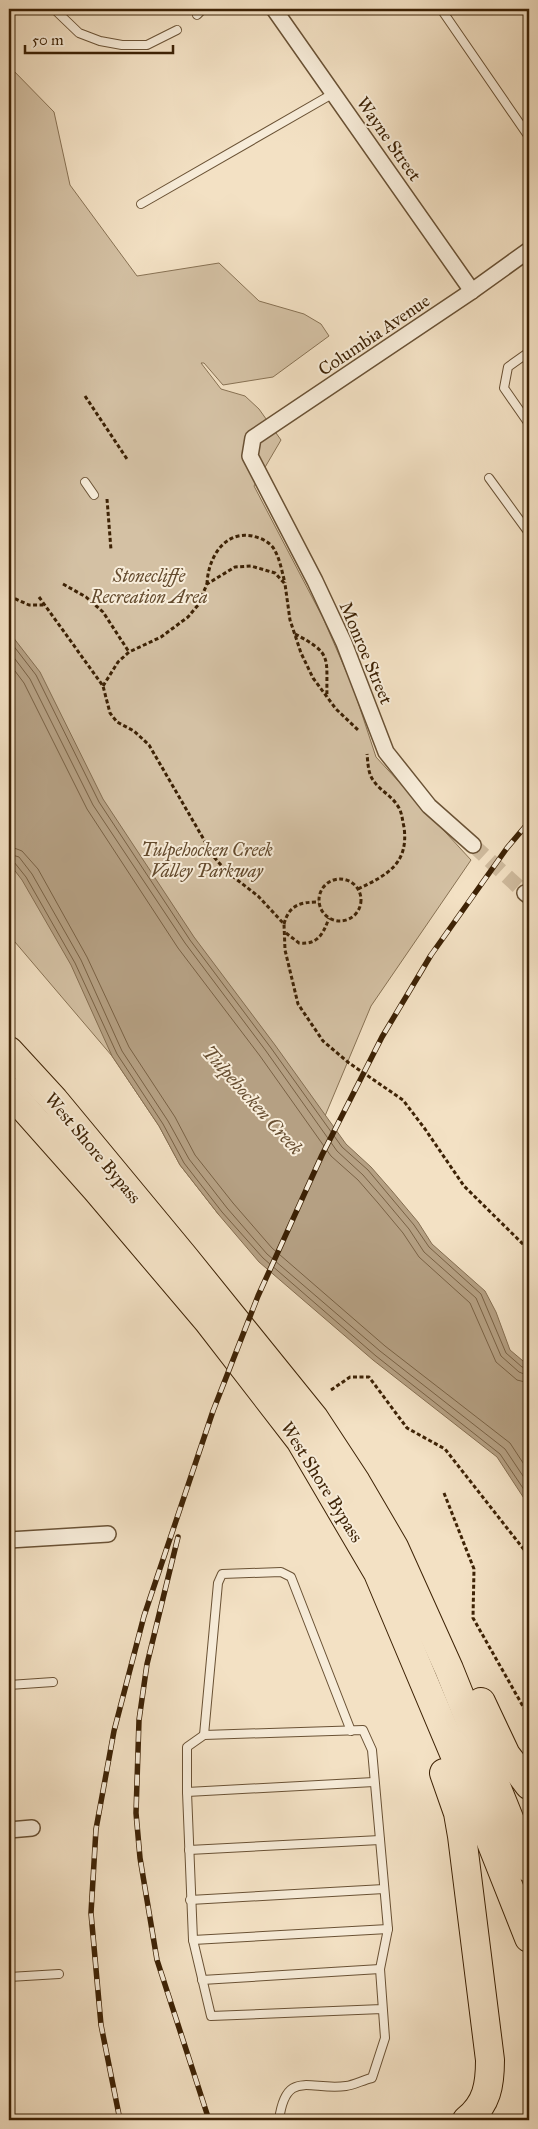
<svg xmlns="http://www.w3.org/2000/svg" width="538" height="2129" viewBox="0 0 538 2129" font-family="'IM FELL Great Primer',serif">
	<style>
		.green { fill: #d4c1a4; stroke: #887254 }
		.water { fill: #b5a083; stroke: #856e51 }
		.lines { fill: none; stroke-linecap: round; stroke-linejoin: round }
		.shore { stroke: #796144; stroke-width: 1 }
		.street-tunnel { stroke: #cfbb9e; stroke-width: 15; stroke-dasharray: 15 8; stroke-linecap: butt }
		.lane-casing { stroke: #6a5235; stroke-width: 10 }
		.street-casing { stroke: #6a5235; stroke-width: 18 }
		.highway-casing { stroke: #3d2205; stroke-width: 30 }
		.path { stroke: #3d2205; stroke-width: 3; stroke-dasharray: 4 2.5; stroke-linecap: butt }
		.lane { stroke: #f7ecd9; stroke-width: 8 }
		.street { stroke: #f7ecd9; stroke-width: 15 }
		.highway { stroke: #f3e1c4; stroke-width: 28 }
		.rail-casing { stroke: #3d2205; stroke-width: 5.5 }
		.rail { stroke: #f7ecd9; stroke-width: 4; stroke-dasharray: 11; stroke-linecap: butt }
		.labels { text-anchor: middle; stroke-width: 4; stroke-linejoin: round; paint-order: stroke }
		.street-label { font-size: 18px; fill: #3d2205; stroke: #f7ecd9 }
		.park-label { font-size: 18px; font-style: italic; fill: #634a2d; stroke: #f7ecd9 }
		.water-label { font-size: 19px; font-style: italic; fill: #674e31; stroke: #f7ecd9 }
	</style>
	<rect width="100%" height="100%" fill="#f3e1c4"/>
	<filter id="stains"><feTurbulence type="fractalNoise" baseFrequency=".004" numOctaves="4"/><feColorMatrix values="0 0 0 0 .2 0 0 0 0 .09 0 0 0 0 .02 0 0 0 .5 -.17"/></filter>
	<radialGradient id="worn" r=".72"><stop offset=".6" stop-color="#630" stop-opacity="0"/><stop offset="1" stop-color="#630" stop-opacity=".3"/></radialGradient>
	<path class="green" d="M9,66L54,112L70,185L137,276L219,263L259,301L304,314L321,324L329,336L273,377L223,385L204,363H201L221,389L245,396L259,409L281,440L254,486L323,618L353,687L376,757L471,860L371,1006L325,1116L219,1215L180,1165L159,1126L112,1056L9,935Z"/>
	<path class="water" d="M9,632L40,672L103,799L194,937L275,1045L346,1144L371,1167L392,1191L418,1222L432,1244L485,1291L496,1312L510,1350L529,1366V1506L497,1457L373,1360L259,1262L219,1215L180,1165L159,1126L112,1056L71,965L22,880L9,863Z"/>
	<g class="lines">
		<g class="shore">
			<path d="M9,640L36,675L99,802L190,940L271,1048L342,1147L368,1170L388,1194L414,1225L429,1247L481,1294L506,1353L522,1367L529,1369"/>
			<path d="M9,651L30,679L93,805L185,943L266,1051L337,1151L363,1175L383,1198L409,1229L424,1252L476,1298L501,1356L519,1372L529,1376"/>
			<path d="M9,663L24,683L87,809L178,948L260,1056L331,1156L358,1180L378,1203L403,1233L419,1257L470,1303L496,1362L517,1380L529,1383"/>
			<path d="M9,846L22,851L38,869L87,957L129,1047L175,1117L195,1155L233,1203L272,1248L385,1346L510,1443L529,1472"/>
			<path d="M9,854L19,857L32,874L81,960L122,1051L168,1121L189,1159L227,1208L267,1254L380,1351L505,1449L529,1485"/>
			<path d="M9,860L14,862L26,877L75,963L117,1054L163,1124L184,1163L222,1212L263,1258L376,1356L500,1454L529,1497"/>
		</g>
		<path class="street-tunnel" d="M473,845L525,893"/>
		<g class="lane-casing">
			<g id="lane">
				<path d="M54,9L79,33L100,41L122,45H147L177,30"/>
				<path d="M441,9L529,137"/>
				<path d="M197,15L203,9"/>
				<path d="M141,204L334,93"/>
				<path d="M529,352L508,367L504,388L529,424"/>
				<path d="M489,478L529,533"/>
				<path d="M85,482L94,495"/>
				<path d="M9,1685L53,1682"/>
				<path d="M204,1735L218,1583L222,1574L281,1572L291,1577L351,1731"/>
				<path d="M187,1792L374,1782"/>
				<path d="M189,1850L380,1840"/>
				<path d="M190,1900L384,1889"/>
				<path d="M193,1940L388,1929"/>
				<path d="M9,1977L59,1974"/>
				<path d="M202,1980L380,1969"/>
				<path d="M279,2120C286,2068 310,2091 346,2086C354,2085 363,2080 372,2078L385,2038L380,1969L388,1929L372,1750L363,1730L204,1735L187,1747V1792L193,1940L211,2016L382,2009"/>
			</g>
		</g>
		<g class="street-casing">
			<g id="street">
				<path d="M274,9L472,291"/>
				<path d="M473,845L429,806L386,752L344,643L315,581L250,456L253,438L472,291L529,250"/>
				<path d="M525,893L529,896"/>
				<path d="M9,1540L108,1534"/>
				<path d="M9,1830L32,1828"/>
			</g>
		</g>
		<g class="highway-casing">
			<g id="highway">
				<path d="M9,1051L54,1100L184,1257L314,1418L356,1482L394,1547L449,1669L529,1868"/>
				<path d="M9,1091L96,1189L208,1321L300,1440L378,1573L485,1827L529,1938"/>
				<path d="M481,1702L506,1755L529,1785"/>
				<path d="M444,1773L458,1813L462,1836L490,2060C490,2085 487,2104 467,2120"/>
			</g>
		</g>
		<g class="path">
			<path d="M85,396L127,459"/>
			<path d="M107,499L111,550"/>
			<path d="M9,544L14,552"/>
			<path d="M63,584L86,597L103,612L129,652"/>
			<path d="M207,584C208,556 227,526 259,538C265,540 271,544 274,549C280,559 282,572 285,583"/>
			<path d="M9,596L29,605H43"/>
			<path d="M39,597L103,686L110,713L117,722L134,731L149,745L214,857L227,872L258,896L284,924L285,950L298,1004L323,1041L349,1063L403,1100L425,1129L464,1186L529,1250"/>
			<path d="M295,634C333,654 326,657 327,697"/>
			<path d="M103,686L118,662L129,652L161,637L188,617L198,605L207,584L235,567L251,566L275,573L285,584L290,620L301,653L313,678L336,709L358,730"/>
			<circle cx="340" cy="900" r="21"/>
			<path d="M358,889C387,875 409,864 404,827C402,819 402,811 397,805C391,795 379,790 373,780C368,773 368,763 367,754"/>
			<path d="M284,924C289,905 300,902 319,902"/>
			<path d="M286,933L299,943C318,945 323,934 329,918"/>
			<path d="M331,1390L350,1377H369L407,1428L445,1449L529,1556"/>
			<path d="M444,1493L474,1569L473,1618L529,1717"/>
		</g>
		<use href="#lane" class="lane"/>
		<use href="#street" class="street"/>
		<use href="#highway" class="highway"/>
		<g class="rail-casing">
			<g id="rail">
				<path d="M178,1537L147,1664L139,1720L136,1813L140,1858L157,1960L209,2120"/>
				<path d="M120,2120L101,2025L91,1913L96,1829L114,1731L144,1616L213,1411L258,1296L322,1155L382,1037L431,955L507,848L529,822"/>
			</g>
		</g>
		<use href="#rail" class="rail"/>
	</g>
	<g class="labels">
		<g class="street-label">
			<text transform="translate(389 139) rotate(55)" y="6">Wayne Street</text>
			<text transform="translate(374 335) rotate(-34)" y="6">Columbia Avenue</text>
			<text transform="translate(366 653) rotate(67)" y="6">Monroe Street</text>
			<text transform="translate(93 1148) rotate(50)" y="6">West Shore Bypass</text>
			<text transform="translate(322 1482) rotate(58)" y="6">West Shore Bypass</text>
		</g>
		<g class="park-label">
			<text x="149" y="582">Stonecliffe<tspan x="149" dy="21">Recreation Area</tspan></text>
			<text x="207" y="856">Tulpehocken Creek<tspan x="207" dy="21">Valley Parkway</tspan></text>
		</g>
		<g class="water-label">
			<text transform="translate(253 1100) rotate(48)" y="7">Tulpehocken Creek</text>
		</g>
	</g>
	<rect width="538" height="2129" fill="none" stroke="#f3e1c4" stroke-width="30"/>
	<rect x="10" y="10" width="518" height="2109" fill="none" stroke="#3d2205" stroke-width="2.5"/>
	<rect x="15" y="15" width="508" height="2099" fill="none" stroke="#3d2205"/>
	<path d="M25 45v8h148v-8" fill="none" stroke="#3d2205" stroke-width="2.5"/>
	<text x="32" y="45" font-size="15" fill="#3d2205" stroke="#f7ecd9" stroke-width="4" paint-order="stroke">50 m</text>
	<rect width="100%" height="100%" filter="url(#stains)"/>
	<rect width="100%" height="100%" fill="url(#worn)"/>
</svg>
